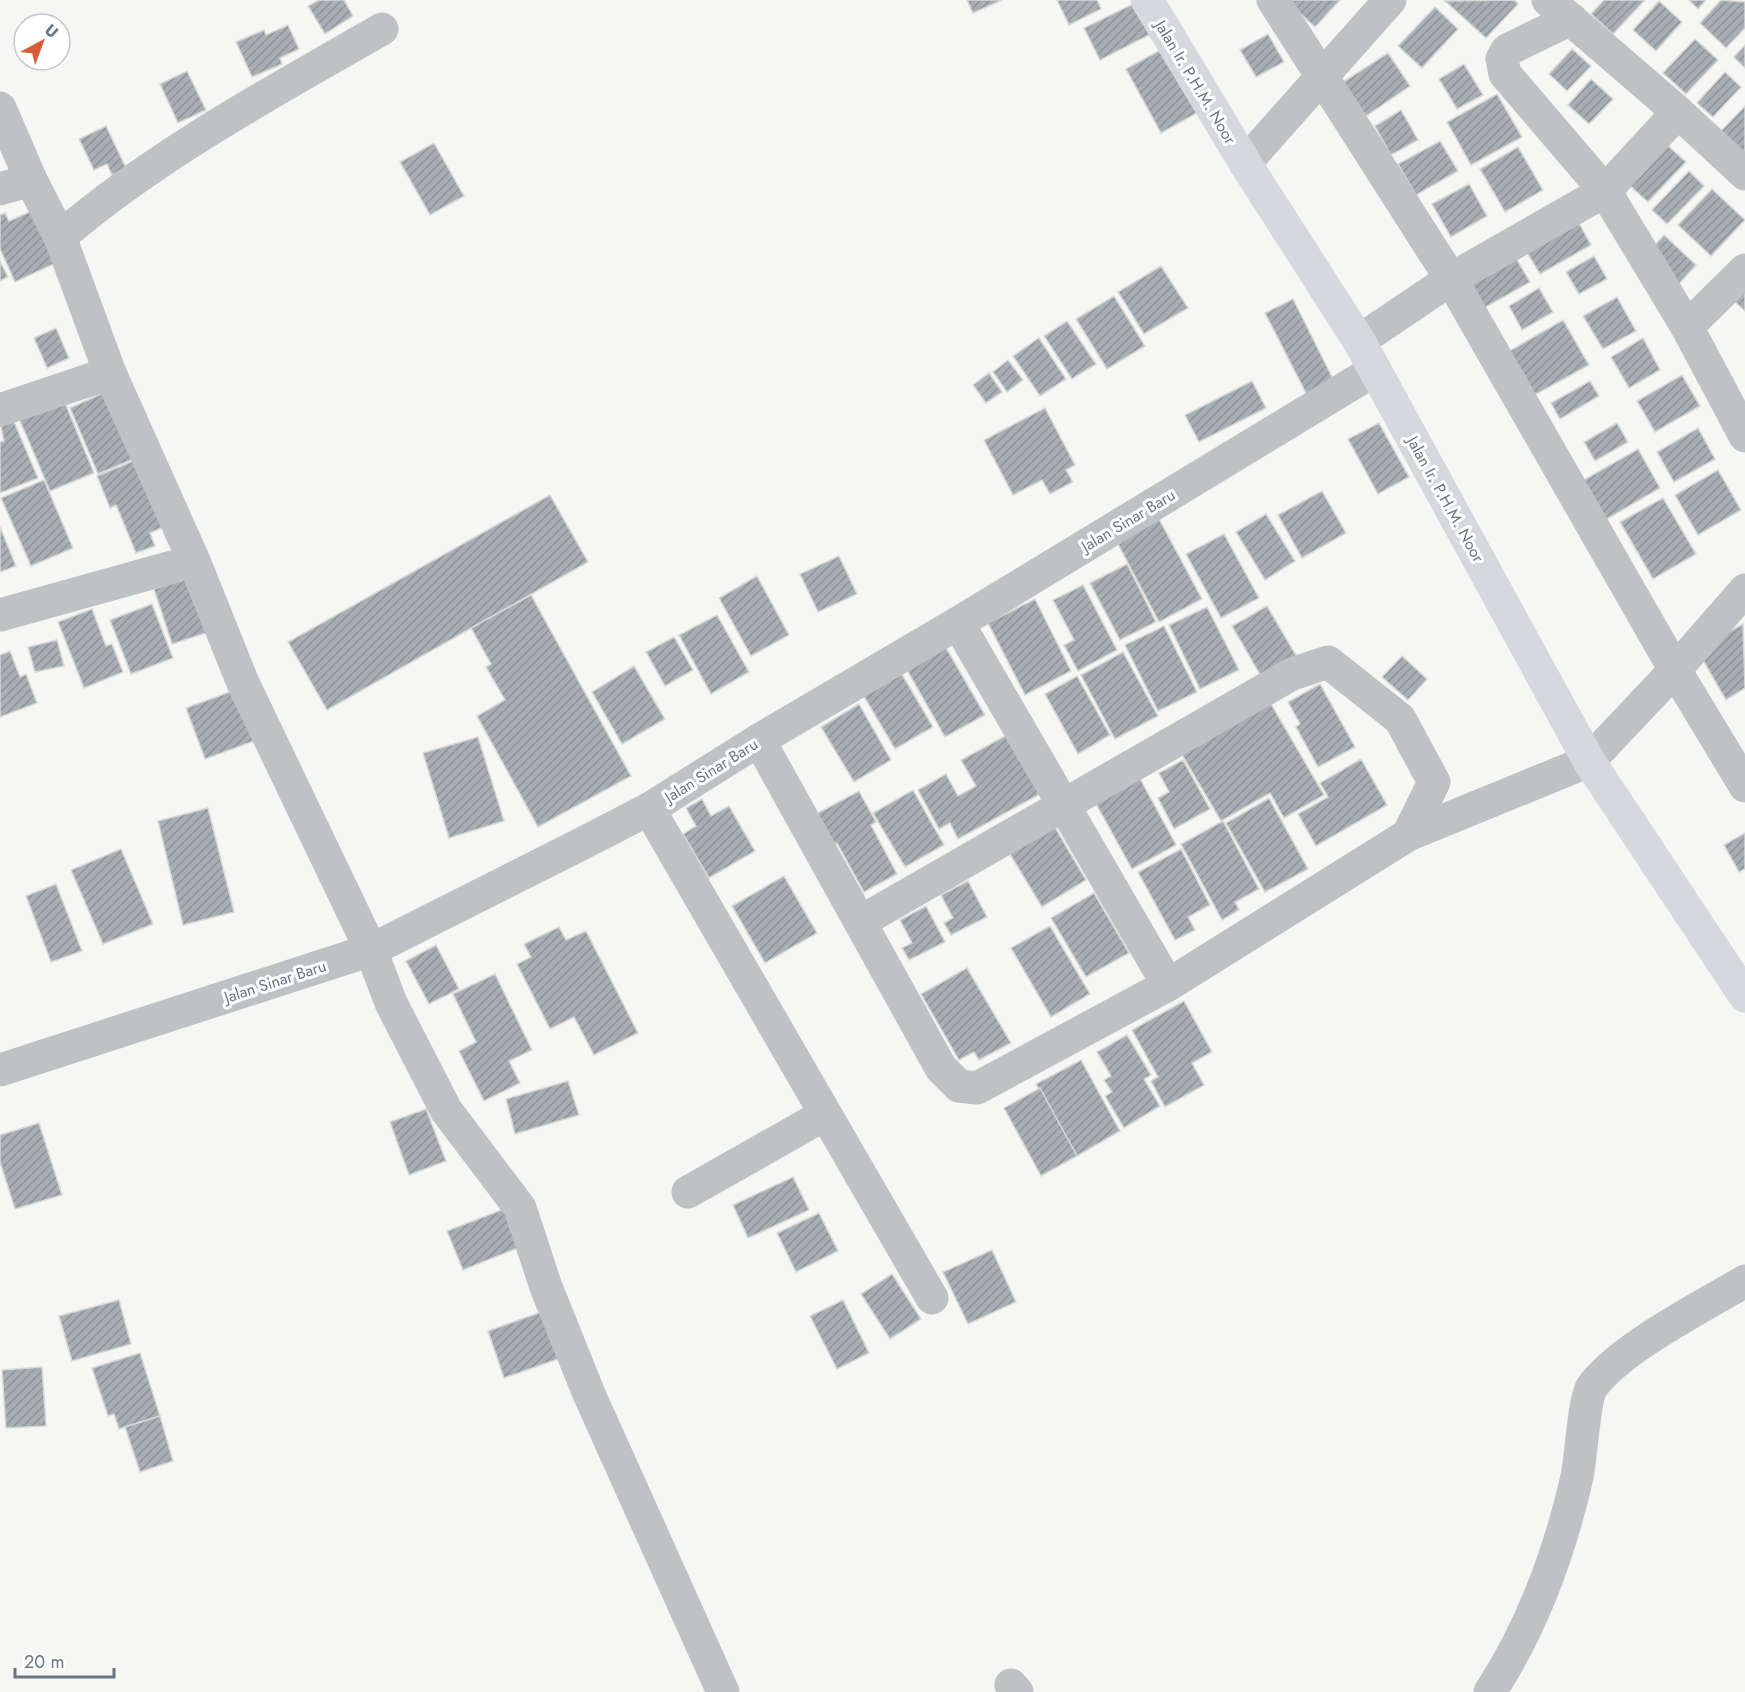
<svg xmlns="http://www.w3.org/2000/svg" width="1745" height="1692" viewBox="0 0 1745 1692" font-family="Jost,sans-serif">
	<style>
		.building { fill: url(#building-hatch); stroke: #d8d8d6; stroke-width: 1.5 }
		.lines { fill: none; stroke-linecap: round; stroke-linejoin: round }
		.minor { stroke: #bec2c5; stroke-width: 33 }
		.major { stroke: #d5d8dc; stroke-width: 33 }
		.labels { text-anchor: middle; stroke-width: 6; stroke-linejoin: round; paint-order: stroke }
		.street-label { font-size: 16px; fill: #687682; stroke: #fff }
	</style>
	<defs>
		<pattern id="building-hatch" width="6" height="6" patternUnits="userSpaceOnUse" patternTransform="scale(1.5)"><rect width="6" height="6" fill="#a8afb4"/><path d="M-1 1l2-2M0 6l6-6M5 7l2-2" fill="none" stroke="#8d9398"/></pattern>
	</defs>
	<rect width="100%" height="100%" fill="#f6f6f4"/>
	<g class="building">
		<path d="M319,0H344L353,16L325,34L308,6Z"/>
		<path d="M967,0H1002L973,13Z"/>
		<path d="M1057,0H1097L1101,9L1069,25Z"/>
		<path d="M1286,0H1340L1315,27Z"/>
		<path d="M1514,0L1518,4L1486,38L1445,1Z"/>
		<path d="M1604,0H1645L1613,34L1591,14Z"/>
		<path d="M1689,0H1706L1698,9Z"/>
		<path d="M1721,0L1745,2V28L1726,48L1700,23Z"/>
		<path d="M1659,1L1682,22L1656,51L1633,30Z"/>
		<path d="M1135,3L1151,34L1100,60L1084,28Z"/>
		<path d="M1435,7L1458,29L1422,68L1398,46Z"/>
		<path d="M288,25L299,49L280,58L282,64L252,77L236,42L264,30L266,35Z"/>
		<path d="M1268,34L1284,62L1256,77L1240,50Z"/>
		<path d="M1695,39L1718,60L1686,94L1663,73Z"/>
		<path d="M1745,45V68L1734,57Z"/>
		<path d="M1162,49L1197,113L1161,133L1126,69Z"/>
		<path d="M1572,49L1591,66L1567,91L1549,74Z"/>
		<path d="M1388,53L1410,86L1366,116L1343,82Z"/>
		<path d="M1464,64L1483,95L1457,109L1439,79Z"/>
		<path d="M187,71L206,110L178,123L160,84Z"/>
		<path d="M1725,72L1741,87L1713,117L1697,103Z"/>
		<path d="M1591,79L1613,99L1589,124L1568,105Z"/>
		<path d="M1497,94L1522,137L1471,165L1447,122Z"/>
		<path d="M1745,106V153L1721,131Z"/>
		<path d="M1401,110L1418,140L1391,155L1375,126Z"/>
		<path d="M106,126L126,168L112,175L107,164L94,170L79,139Z"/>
		<path d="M1440,141L1458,171L1416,195L1398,164Z"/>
		<path d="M434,143L464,196L430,215L400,162Z"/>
		<path d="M1665,143L1686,162L1648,202L1627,183Z"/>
		<path d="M1518,147L1543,190L1505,212L1480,169Z"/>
		<path d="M1689,171L1704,186L1667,224L1652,210Z"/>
		<path d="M1469,184L1487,216L1451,237L1432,204Z"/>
		<path d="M1712,189L1745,220L1711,256L1678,225Z"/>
		<path d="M34,210L58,262L15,282L0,249V215L5,213L9,221Z"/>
		<path d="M1578,221L1591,245L1540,274L1526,251Z"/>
		<path d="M1664,235L1696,265L1677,286L1645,256Z"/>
		<path d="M1513,253L1530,282L1484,308L1467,279Z"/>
		<path d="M1594,256L1607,279L1579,294L1566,272Z"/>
		<path d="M0,261L8,277L0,281Z"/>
		<path d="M1161,266L1188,308L1144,334L1118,292Z"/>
		<path d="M1745,286V311L1732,299Z"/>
		<path d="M1539,288L1553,312L1522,330L1509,306Z"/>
		<path d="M1114,296L1145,346L1107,369L1076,319Z"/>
		<path d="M1617,297L1636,331L1603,349L1583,316Z"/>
		<path d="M1293,299L1335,383L1308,397L1265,313Z"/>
		<path d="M1563,320L1589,365L1531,397L1506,353Z"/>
		<path d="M1067,321L1096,364L1072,379L1044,336Z"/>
		<path d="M56,328L69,358L47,368L34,338Z"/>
		<path d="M1039,338L1066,379L1040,396L1013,356Z"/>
		<path d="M1643,338L1660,370L1629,388L1611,357Z"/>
		<path d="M1008,360L1023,380L1007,392L993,372Z"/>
		<path d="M989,373L1002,392L986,403L973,385Z"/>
		<path d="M1682,375L1700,406L1655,432L1637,401Z"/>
		<path d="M1252,381L1266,408L1199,442L1185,415Z"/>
		<path d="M1590,381L1599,396L1560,419L1551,403Z"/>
		<path d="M105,392L143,455L98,474L70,408Z"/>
		<path d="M63,398L94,473L50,491L18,416Z"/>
		<path d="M1045,408L1075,465L1066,470L1073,482L1050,494L1042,480L1013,495L984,440Z"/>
		<path d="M12,417L38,478L0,493V442L4,441L0,422Z"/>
		<path d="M1379,423L1409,477L1378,494L1348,439Z"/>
		<path d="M1617,423L1628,442L1595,461L1584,442Z"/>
		<path d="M1698,428L1715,459L1674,482L1657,452Z"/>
		<path d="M1638,449L1660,488L1605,520L1582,481Z"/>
		<path d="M145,456L173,523L150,533L155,546L136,553L116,505L110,508L97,476Z"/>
		<path d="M1718,470L1741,510L1698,535L1675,495Z"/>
		<path d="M44,480L73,548L31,566L1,498Z"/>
		<path d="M1322,491L1346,533L1302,558L1278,515Z"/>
		<path d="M550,495L588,562L327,710L288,642Z"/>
		<path d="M1663,498L1696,554L1653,579L1620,522Z"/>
		<path d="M1266,514L1295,561L1265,580L1236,532Z"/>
		<path d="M1159,519L1202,599L1159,622L1117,542Z"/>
		<path d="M0,527L16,566L0,572Z"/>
		<path d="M1224,534L1259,598L1221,618L1186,554Z"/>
		<path d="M839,556L857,594L818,612L800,574Z"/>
		<path d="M1127,564L1156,622L1120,640L1090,583Z"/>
		<path d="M757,576L789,635L751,656L719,598Z"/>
		<path d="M191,577L209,632L172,644L154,589Z"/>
		<path d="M1083,585L1117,650L1078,671L1064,645L1074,640L1053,600Z"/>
		<path d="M531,595L631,776L538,827L477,716L505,700L486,667L491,664L471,628Z"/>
		<path d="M1035,599L1071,671L1025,695L988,623Z"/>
		<path d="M152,604L173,658L131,674L110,620Z"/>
		<path d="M1267,606L1297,657L1262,678L1232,626Z"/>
		<path d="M1207,607L1239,670L1200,689L1169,625Z"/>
		<path d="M92,609L106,646L112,644L123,672L84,688L58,622Z"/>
		<path d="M717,615L749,672L711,694L679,635Z"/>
		<path d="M1743,624L1745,688L1726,700L1697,650Z"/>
		<path d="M1164,626L1197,692L1158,711L1125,645Z"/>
		<path d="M674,637L693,670L665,686L646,652Z"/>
		<path d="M57,640L64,666L35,672L28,647Z"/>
		<path d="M945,646L985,715L945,737L906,668Z"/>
		<path d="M10,651L20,677L26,674L37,703L0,717V655Z"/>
		<path d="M1123,652L1158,716L1115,739L1081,675Z"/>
		<path d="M1402,656L1427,679L1408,700L1382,677Z"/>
		<path d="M634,666L665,719L622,744L592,692Z"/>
		<path d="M900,671L933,727L895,749L862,693Z"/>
		<path d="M1077,676L1110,735L1078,754L1045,694Z"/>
		<path d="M1320,684L1355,747L1318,767L1296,727L1300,724L1288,702Z"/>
		<path d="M235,690L254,741L205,759L186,708Z"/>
		<path d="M1267,697L1324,795L1284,818L1270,793L1221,821L1178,748Z"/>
		<path d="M859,704L891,760L854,782L821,727Z"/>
		<path d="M1007,735L1040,794L958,839L950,823L939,829L918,790L946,774L958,796L976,786L961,760Z"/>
		<path d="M478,737L504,821L449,838L423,753Z"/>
		<path d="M1361,759L1387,805L1316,846L1298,814L1328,797L1320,783Z"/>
		<path d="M1183,760L1210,809L1174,829L1158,798L1169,792L1159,773Z"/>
		<path d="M1138,775L1176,845L1132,869L1094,800Z"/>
		<path d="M913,790L944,845L905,867L873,813Z"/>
		<path d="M859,791L876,822L871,825L897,874L864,892L837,843L833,846L816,814Z"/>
		<path d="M1269,798L1308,869L1265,892L1226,823Z"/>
		<path d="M702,799L711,816L729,806L755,851L709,878L683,834L696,826L686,808Z"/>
		<path d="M208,808L234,912L183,925L158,821Z"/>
		<path d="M1223,821L1259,889L1235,902L1239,910L1222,920L1181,844Z"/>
		<path d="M1053,824L1086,880L1042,907L1008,851Z"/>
		<path d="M1745,833V869L1739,872L1724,845Z"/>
		<path d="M121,849L153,924L103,944L71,870Z"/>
		<path d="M1181,849L1210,905L1188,917L1195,930L1175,940L1138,872Z"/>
		<path d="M784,876L817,933L765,963L732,906Z"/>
		<path d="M968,881L987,917L951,935L944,923L953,918L941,895Z"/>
		<path d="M56,884L82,951L51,962L26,896Z"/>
		<path d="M1094,893L1129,953L1086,977L1051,918Z"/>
		<path d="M926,906L945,942L909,960L902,948L912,943L900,920Z"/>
		<path d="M1050,926L1090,994L1051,1017L1011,948Z"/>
		<path d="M559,927L566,940L586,931L638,1033L594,1055L574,1017L550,1029L517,964L531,957L524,944Z"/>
		<path d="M436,945L459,989L429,1004L406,961Z"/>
		<path d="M967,968L1011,1043L979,1060L974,1052L959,1060L921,994Z"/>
		<path d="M495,974L532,1050L509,1061L520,1083L484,1101L459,1051L476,1042L453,994Z"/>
		<path d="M1184,1001L1212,1052L1192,1063L1204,1085L1165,1107L1151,1081L1158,1077L1132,1030Z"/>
		<path d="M1127,1035L1151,1075L1144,1079L1160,1106L1124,1128L1105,1096L1112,1092L1104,1080L1111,1076L1097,1052Z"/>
		<path d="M1081,1060L1120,1131L1077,1156L1036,1084Z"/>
		<path d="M568,1081L579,1115L515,1134L506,1099Z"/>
		<path d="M1040,1088L1077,1156L1041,1176L1004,1108Z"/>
		<path d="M426,1109L446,1161L409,1175L390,1122Z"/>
		<path d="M39,1123L62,1195L15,1209L0,1162V1135Z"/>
		<path d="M793,1177L809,1210L748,1238L733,1205Z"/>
		<path d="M504,1209L520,1247L463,1270L447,1231Z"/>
		<path d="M819,1213L838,1251L796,1272L777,1233Z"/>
		<path d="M992,1250L1016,1302L968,1324L943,1272Z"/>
		<path d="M892,1274L921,1319L890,1339L861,1294Z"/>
		<path d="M119,1300L131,1344L72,1361L59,1316Z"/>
		<path d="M843,1300L869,1353L837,1369L810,1316Z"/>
		<path d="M544,1311L561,1358L504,1378L488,1331Z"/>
		<path d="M140,1353L160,1416L119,1429L114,1414L108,1416L92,1368Z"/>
		<path d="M42,1367L46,1426L6,1428L2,1370Z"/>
		<path d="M160,1416L173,1461L140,1472L125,1427Z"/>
	</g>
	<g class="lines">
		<g class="minor">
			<path d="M1273,0L1451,279L1675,670L1745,786"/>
			<path d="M1548,0L1678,112L1745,174"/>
			<path d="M1571,19L1507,50L1502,59L1505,74L1605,191L1687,327L1745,436"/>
			<path d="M0,108L31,180L60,237L110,373L194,561L243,683L371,950L391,1003L446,1110L520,1208L546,1287L589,1394L723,1692"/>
			<path d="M1245,163L1390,0"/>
			<path d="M0,189L31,180"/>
			<path d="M60,237C157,154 271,93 382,29"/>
			<path d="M1687,327L1745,270"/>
			<path d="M1359,341L1451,279L1605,191L1678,112"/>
			<path d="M0,410L110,373"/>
			<path d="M0,615L194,561"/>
			<path d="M958,623L1168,985"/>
			<path d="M759,740L941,1068L959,1086L977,1088L1168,985L1408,835L1589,761L1675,670L1745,590"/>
			<path d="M649,809L932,1298"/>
			<path d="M860,922L1292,674L1328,662L1400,719L1434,782L1408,835"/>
			<path d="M0,1070L371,950L591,839L649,809L759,740L958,623L1375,370"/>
			<path d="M688,1192L824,1115"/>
			<path d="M1011,1685L1017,1692"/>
			<path d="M1490,1692C1532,1628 1560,1551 1577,1477C1581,1458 1584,1399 1592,1387C1620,1348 1702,1307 1745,1281"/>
		</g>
		<path class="major" d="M1147,0L1245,163L1359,341L1589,761L1745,996"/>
	</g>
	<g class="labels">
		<g class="street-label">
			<text transform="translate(1196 82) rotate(59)" y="6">Jalan Ir. P.H.M. Noor</text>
			<text transform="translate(1446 499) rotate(61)" y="6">Jalan Ir. P.H.M. Noor</text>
			<text transform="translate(1128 520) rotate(-31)" y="6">Jalan Sinar Baru</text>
			<text transform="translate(711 770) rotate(-32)" y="6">Jalan Sinar Baru</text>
			<text transform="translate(275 981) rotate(-18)" y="6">Jalan Sinar Baru</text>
		</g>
	</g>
	<g transform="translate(42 42) rotate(41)"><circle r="28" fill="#ffffff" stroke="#c3c8cd" stroke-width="1.5"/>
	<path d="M0-4.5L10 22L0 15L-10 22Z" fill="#d75b34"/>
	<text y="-9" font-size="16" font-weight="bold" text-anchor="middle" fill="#687682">U</text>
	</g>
	<path d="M15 1668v9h99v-9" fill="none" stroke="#687682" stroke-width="3"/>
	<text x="24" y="1668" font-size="18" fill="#687682" stroke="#ffffff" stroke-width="4.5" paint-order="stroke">20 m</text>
</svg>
